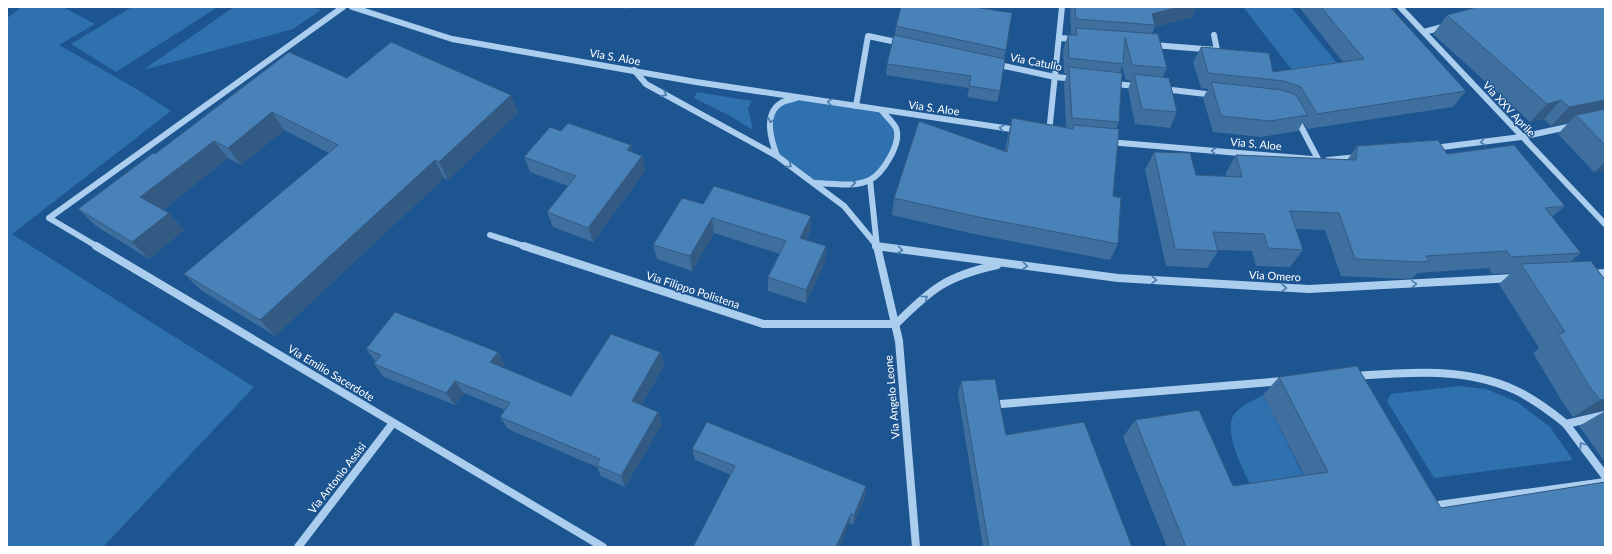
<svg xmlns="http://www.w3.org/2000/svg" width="1612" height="554" viewBox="0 0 1612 554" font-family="Lato,sans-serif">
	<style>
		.green { fill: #2f70ae }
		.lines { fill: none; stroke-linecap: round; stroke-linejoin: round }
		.minor-far1 { stroke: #abcdee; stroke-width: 6 }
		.minor { stroke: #abcdee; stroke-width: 8 }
		.wall { fill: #3f6f9f }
		.shaded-wall { fill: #335a82 }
		.building { fill: #4981b9; stroke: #335a82 }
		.oneway { stroke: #4779ac }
		.labels { text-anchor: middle; stroke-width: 3; stroke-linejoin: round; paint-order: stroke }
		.street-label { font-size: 11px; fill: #fff; stroke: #1c5590 }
	</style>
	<rect width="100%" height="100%" fill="#1c5590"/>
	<g class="green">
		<path d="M22,7H63L95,24L59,45L133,87L171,111L12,234L254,387L103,547H7V18Z"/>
		<path d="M132,7H218L116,72L71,44Z"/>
		<path d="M234,7H313L321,10L293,29L143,70Z"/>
		<path d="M1243,7H1291L1341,68L1296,75Z"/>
		<path d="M697,92L752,101L748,108L753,130L730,116L694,98Z"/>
		<path d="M798,98L882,111L896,128L897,143L888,161L870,180L854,184L814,183L777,156L771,142L773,112L781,104Z"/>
		<path d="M1459,386L1486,389L1517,402L1550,427L1573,460L1434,478L1387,401L1391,394Z"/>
		<path d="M1263,395L1309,487L1256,496C1247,477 1219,429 1236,412C1243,405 1254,400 1263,395Z"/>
	</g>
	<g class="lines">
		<g class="minor-far1">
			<path d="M352,7L452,39L696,82L1018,130"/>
			<path d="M1400,7L1605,224"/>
			<path d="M1424,32L1446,26"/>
			<path d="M1059,38L1075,39"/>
			<path d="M1153,45L1217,50L1214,35"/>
			<path d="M995,64L1055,77L1076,79"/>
			<path d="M634,70L646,84L777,156L844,206L878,247"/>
			<path d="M1114,84L1137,86"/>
			<path d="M1163,89L1215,95"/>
			<path d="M856,106L868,36L901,43"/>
			<path d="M1297,119L1318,159"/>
			<path d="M1049,133L1062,7"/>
			<path d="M1109,142L1312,159"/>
			<path d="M1434,148L1521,137L1572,126"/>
			<path d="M777,156C771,140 763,114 781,103C785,100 791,100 796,98"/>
			<path d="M1328,160L1358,157"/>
			<path d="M870,180L877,247"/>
			<path d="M814,183C831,183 854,188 870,180C883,173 902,143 896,128C893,122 886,116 882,111"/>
			<path d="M490,235L527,247"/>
			<path d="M98,247L49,218L343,7"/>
		</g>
		<g class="minor">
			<path d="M96,246L603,547"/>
			<path d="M524,246L763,324H896C932,288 947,276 997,265"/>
			<path d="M876,246L1118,278L1309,289L1514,278"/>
			<path d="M877,246L899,341L916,547"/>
			<path d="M1591,274L1605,273"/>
			<path d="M1355,376C1408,372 1466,367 1515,390C1534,399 1550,411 1566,424"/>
			<path d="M1001,404L1283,381"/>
			<path d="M1605,415L1566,424L1605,476"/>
			<path d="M1431,506L1605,482"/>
			<path d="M298,547L393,423"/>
		</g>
	</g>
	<g class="wall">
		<path d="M621,7H630L627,9Z"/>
		<path d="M1070,7H1196L1192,17L1155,27L1152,33L1167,68L1163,77L1177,112L1170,128L1135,124L1128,89L1131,81L1126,80L1122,66L1120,72L1119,122L1116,129L1113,196L1118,244L1110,260L974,234L892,215L894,198L1005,151L1008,135L1012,118L1066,127L1064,83L1067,74L1064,73L1063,50L1068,35H1074L1071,34Z"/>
		<path d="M1299,7H1390L1466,91L1453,107L1307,129L1303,122L1298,131L1261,137L1213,132L1203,98L1208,89L1201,88L1193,62L1201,47L1273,72L1343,62Z"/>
		<path d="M1605,7V170L1594,172L1558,134L1569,122L1551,126L1544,119L1530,122L1433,34L1447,15Z"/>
		<path d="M896,26L1006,50L1004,59L1000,91L997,102L967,97L969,88L886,75L887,64L895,35Z"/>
		<path d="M347,78L511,95L518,113L448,180L444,178L275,336L201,290L184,274L329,153L284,130L241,165L228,158L163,210L169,213L184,230L149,259L96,226L78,209L155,154Z"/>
		<path d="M561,131L633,153L642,156L645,171L593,242L553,227L547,212L568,186L530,172L524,157Z"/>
		<path d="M1357,146L1447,154L1565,206L1552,217L1581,253L1570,262L1605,280V410H1604L1573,417L1563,403L1533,353L1539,348L1499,284L1511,273L1492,274L1489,268L1418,273L1412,278L1404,279L1341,276L1325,230L1296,229L1303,250L1290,267L1256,266L1252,251L1218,250V251L1207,268L1166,266L1145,170L1154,152L1196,175L1226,176L1225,174L1236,155L1347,160Z"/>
		<path d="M703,204L811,230L806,240L826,246V260L806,303L768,291V277L780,254L714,233L692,271L657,259L653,245Z"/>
		<path d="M366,349L498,352L505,365L503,368L571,396L660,352L664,366L641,405L658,412L662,424L625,487L601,476L597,467L508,429L500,417L505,410L464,393L455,405L384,377L374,364L376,362Z"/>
		<path d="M1279,377L1441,508L1605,482V547H1167L1123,437L1135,420L1233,486L1304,475L1263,395Z"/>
		<path d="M961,381L1006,435L1132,547H983L958,394Z"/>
		<path d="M1605,411V462L1579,426Z"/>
		<path d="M692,449L866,486L865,497L853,525L695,460Z"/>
	</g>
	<g class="shaded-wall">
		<path d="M1179,7H1196L1192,17L1155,27V25L1152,14Z"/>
		<path d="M511,95L518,113L448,180L439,162Z"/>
		<path d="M1561,100L1544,119L1530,122L1547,104Z"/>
		<path d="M1605,100V114L1576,115L1569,122L1551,126L1569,107Z"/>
		<path d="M272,112L284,130L241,165L228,148Z"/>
		<path d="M214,141L228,158L157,215L140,197Z"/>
		<path d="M631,145L635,160L627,150Z"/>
		<path d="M642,156L645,171L593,242L588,228Z"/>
		<path d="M435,160L444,178L275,336L260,320Z"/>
		<path d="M1605,162V170L1594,172Z"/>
		<path d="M169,213L184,230L149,259L132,242Z"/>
		<path d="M811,216V230L800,253V238Z"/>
		<path d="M712,218L714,233L692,271L690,256Z"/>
		<path d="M826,246V260L806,303V290Z"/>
		<path d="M498,352L505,365L498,375L490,362Z"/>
		<path d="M660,352L664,366L636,413L632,401Z"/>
		<path d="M455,381L464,393L455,405L446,393Z"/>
		<path d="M1605,399V409L1604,410L1573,417L1600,400Z"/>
		<path d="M658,412L662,424L625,487L621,476Z"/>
		<path d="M866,486L865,497L853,525L854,515Z"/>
		<path d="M851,514L849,524L840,547H836Z"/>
	</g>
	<g class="building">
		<path d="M901,7H974L1012,13L1006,50L896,26Z"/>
		<path d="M1075,7H1179L1152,14L1155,25L1076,19Z"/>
		<path d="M1321,7H1390L1466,91L1317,114L1301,87L1284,81L1208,73L1201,47L1269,53L1273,72L1364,59Z"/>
		<path d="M1477,7H1605V100L1569,107L1561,100L1547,104L1447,15Z"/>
		<path d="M1076,28L1158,34L1167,68L1132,65L1125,37L1123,64L1069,58L1068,35H1077Z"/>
		<path d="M894,35L1005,59L1000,91L969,86L971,76L887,64Z"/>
		<path d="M391,42L511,95L439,162L435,160L260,320L184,274L338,145L272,112L228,148L214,141L140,197L169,213L132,242L78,209L153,153L155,154L289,52L347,78Z"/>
		<path d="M1069,67L1122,73L1119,122L1072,118Z"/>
		<path d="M1134,74L1169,78L1177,112L1142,109Z"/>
		<path d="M1211,82L1282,90L1296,95L1308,115L1270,121L1221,116Z"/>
		<path d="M1605,109V145L1576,115Z"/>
		<path d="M1012,118L1073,129V125L1119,129L1113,196L1121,198L1118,244L978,217L894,198L919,121L1007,152Z"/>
		<path d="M568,123L631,145L627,150L642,156L588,228L547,212L576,176L524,157L550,127L561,131Z"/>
		<path d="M1438,140L1447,154L1514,145L1565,206L1545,208L1581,253L1511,257L1507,251L1426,256L1429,261L1420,262L1355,259L1339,213L1290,211L1303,250L1268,248L1264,234L1213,232L1218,251L1175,249L1154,152L1190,153L1196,175L1242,177L1236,155L1356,160L1357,146Z"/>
		<path d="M714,186L811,216L800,238L826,246L806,290L768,277L786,241L712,218L690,256L653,245L682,198L703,204Z"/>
		<path d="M1591,261L1605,280V399L1600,400L1589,386L1558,334L1565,332L1521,264Z"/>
		<path d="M395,312L498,352L490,362L571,396L611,334L660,352L632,401L658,412L621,476L596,465L600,459L500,417L510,403L455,381L446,393L374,364L381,355L366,349Z"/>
		<path d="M1357,366L1441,508L1605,482V546L1600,547H1186L1135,420L1199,410L1233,486L1328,472L1279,377Z"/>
		<path d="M995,379L1006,435L1084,422L1132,547H989L961,381Z"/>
		<path d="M707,422L866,486L854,515L851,514L836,547H693L735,466L692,449Z"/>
	</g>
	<defs><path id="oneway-chevron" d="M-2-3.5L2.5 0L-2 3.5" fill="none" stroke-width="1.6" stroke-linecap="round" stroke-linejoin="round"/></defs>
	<g class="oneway">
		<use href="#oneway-chevron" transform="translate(664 94) rotate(29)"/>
		<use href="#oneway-chevron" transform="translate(830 102) rotate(-172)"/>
		<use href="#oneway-chevron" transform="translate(771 120) rotate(102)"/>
		<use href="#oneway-chevron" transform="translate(1002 128) rotate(-172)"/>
		<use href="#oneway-chevron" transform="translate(1483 142) rotate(173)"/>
		<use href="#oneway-chevron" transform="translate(1214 151) rotate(-175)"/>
		<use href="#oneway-chevron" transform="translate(789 165) rotate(36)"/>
		<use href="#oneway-chevron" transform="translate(853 183) rotate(-5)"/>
		<use href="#oneway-chevron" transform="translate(900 250) rotate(8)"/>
		<use href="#oneway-chevron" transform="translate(1025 266) rotate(7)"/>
		<use href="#oneway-chevron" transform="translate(1154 280) rotate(4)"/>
		<use href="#oneway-chevron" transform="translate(1414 284) rotate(-3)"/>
		<use href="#oneway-chevron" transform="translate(1284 288) rotate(3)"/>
		<use href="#oneway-chevron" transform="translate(925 298) rotate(-38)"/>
		<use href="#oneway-chevron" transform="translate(1582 445) rotate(-127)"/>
	</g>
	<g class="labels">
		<g class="street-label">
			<text transform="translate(615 57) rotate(10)" y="4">Via S. Aloe</text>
			<text transform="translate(1036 62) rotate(11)" y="4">Via Catullo</text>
			<text transform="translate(934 108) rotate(8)" y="4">Via S. Aloe</text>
			<text transform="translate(1509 109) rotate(47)" y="4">Via XXV Aprile</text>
			<text transform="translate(1256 144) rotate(5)" y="4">Via S. Aloe</text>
			<text transform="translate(1275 276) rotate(3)" y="4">Via Omero</text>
			<text transform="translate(693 290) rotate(18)" y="4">Via Filippo Polistena</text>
			<text transform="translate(331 373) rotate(31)" y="4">Via Emilio Sacerdote</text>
			<text transform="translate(892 397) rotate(-95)" y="4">Via Angelo Leone</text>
			<text transform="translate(337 478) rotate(-52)" y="4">Via Antonio Assisi</text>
		</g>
	</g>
	<rect width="1612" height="554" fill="none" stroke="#ffffff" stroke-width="16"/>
</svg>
